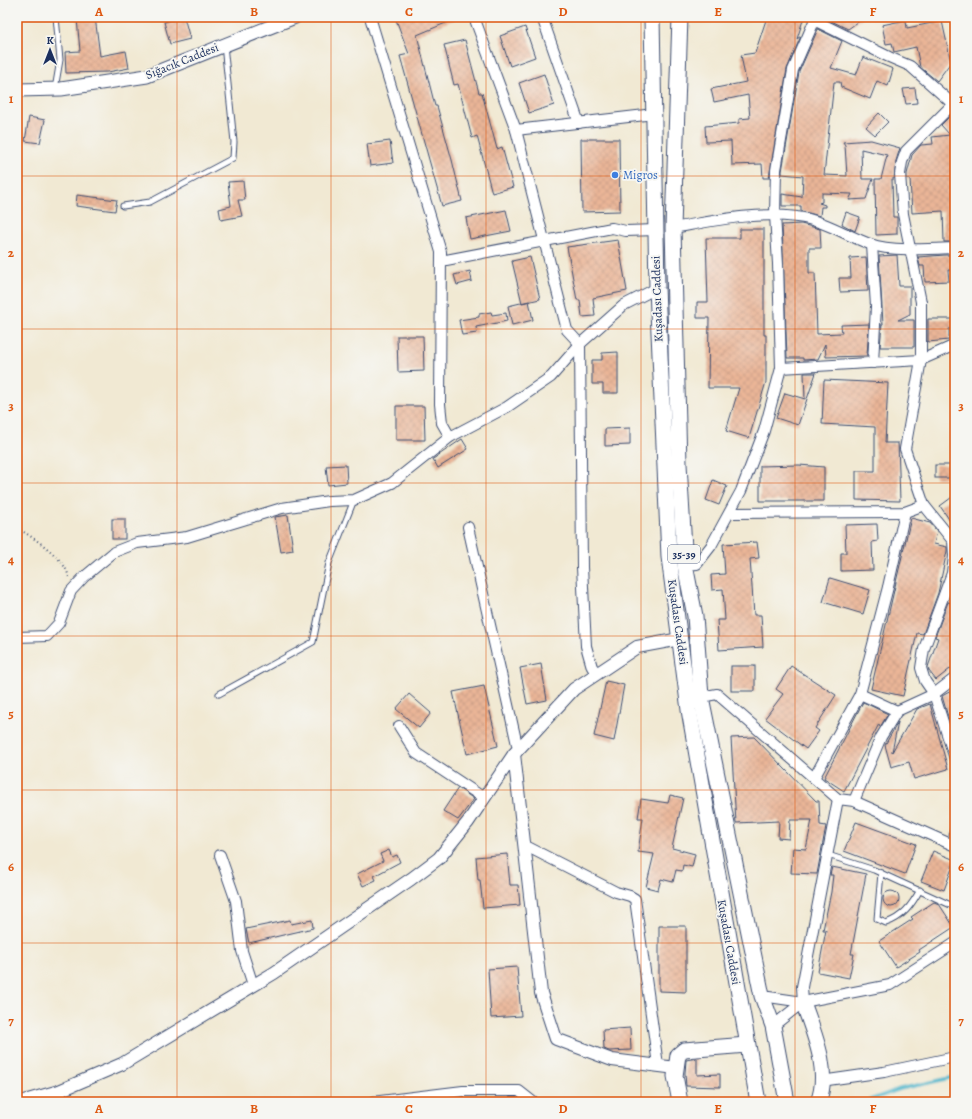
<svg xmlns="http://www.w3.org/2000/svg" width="972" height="1119" viewBox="0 0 972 1119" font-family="Alegreya,serif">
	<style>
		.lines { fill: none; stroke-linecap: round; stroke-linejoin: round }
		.stream { stroke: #4db5cb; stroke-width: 3.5 }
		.building { fill: url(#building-cross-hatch) }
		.service-casing { stroke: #3b4b70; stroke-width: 7 }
		.minor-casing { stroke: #3b4b70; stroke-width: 12 }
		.tertiary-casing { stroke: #3b4b70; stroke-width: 14 }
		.secondary-casing { stroke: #3b4b70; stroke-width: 15 }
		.primary-casing { stroke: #3b4b70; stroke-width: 17 }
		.path { stroke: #3b4b70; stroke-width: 2; stroke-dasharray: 1 3; stroke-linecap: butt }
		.service { stroke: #fff; stroke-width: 5 }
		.minor { stroke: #fff; stroke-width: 10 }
		.tertiary { stroke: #fff; stroke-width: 12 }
		.secondary { stroke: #fff; stroke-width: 13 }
		.primary { stroke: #fff; stroke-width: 15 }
		.grid { fill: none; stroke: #de5710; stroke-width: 1; stroke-opacity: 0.55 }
		.shop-dot { fill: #3f7fe0; stroke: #f6f6f2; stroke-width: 1.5 }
		.labels { text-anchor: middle; stroke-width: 3.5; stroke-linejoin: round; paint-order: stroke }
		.shield { fill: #f6f6f2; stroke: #5d6b8a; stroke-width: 1 }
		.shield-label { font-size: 11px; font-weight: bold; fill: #1b2f5e }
		.street-label { font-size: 12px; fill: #1b2f5e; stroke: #f6f6f2 }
		.shop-label { font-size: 12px; fill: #366cbe; stroke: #f6f6f2; text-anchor: start }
		.neatline { fill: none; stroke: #de5710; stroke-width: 1.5 }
		.grid-label { font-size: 13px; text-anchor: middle; font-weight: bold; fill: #de5710 }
	</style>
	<defs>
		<pattern id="building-cross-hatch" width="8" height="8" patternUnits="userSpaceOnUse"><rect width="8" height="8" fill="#eab597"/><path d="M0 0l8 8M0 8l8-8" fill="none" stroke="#c89c85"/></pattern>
	</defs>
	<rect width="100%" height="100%" fill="#f6f6f2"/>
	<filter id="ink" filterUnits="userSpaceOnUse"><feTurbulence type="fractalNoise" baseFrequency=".025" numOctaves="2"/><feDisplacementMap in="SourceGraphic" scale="8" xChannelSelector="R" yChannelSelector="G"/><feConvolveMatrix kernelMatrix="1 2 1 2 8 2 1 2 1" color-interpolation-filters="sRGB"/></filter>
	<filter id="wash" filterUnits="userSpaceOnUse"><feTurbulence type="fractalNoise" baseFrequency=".012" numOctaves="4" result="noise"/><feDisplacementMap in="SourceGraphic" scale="16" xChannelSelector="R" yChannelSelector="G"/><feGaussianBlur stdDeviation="0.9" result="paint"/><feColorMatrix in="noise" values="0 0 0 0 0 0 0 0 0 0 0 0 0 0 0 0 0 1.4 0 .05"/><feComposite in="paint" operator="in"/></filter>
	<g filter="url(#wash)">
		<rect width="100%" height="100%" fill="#f1e9d3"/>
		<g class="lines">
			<path class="stream" d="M865,1102L900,1089L955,1077"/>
		</g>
		<g id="blocks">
			<g class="building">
				<path d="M95,17L100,56L126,51L129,68L108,72L66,73L65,52L80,51L77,19Z"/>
				<path d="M184,17L190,39L170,44L164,22Z"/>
				<path d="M395,17H460L417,35L435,106H437L452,160L462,201L442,206L400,56L409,54Z"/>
				<path d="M767,17H804L797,39L801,36L787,69L769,178H763L762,164L732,165L731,141L706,142L705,126L739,123V119L750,118L748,95L714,102L711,89L746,82L741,55L755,53Z"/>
				<path d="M823,17H865L848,29Z"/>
				<path d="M906,20L907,28L942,21L951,62L937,81L920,67L916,47L894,52L892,43L886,44L882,25Z"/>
				<path d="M525,27L535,57L510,66L500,36Z"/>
				<path d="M818,29L842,41L831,68L856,75L863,57L893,69L888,86L877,81L870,99L841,87L840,82H834L824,175L847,176L845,145L843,142L871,140L900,148L896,161L894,179H892L893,217H897V234L876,235L875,179H881L887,155L861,149L862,179H873L866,199L849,200L852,194L822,193V202L819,203L825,205V207H821L820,216L801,211V206H782V194L802,197L803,176L782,174V171L799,72Z"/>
				<path d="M465,40L479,93H482L497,149L502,147L513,187L492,193L477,136L472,138L458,84L454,85L444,45Z"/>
				<path d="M544,74L554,105L529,113L519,83Z"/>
				<path d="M915,88L917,103L906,104L903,89Z"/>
				<path d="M954,112L955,242H944L943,211L912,213L910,179H907V174L912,155L921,145L933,144L932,137L950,135L941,125Z"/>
				<path d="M879,113L888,122L875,135L866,127Z"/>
				<path d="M29,117L45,120L40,143L25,141Z"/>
				<path d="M581,139H619L620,211L582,212Z"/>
				<path d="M390,141L393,163L370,166L367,144Z"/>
				<path d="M243,181L245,200H238L242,216L221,220L219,209L231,206L228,182Z"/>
				<path d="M77,195L117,200L115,211L76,206Z"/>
				<path d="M506,210L511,231L470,239L466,218Z"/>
				<path d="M846,212L860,217L855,231L842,224Z"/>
				<path d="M782,225L801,224L820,229L821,248H809V273H815L817,334L842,333L841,325L869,324L867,356L826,357L825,344L818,359L803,360V358H787Z"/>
				<path d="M740,229H764V335H766V382L749,438L726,431L739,388H708L709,318H697V302H708L706,238H740Z"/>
				<path d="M618,240L627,291L593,298L595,316L582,317L580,300H577L567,247Z"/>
				<path d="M897,255L899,286H910V314L898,320H914V347H880L882,324H883L879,256Z"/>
				<path d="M945,255H955V270H948L949,281L925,282L924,266H920L918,257Z"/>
				<path d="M530,257L540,299L522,303L512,261Z"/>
				<path d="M866,257L868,291L840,292L839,278H851L850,258Z"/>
				<path d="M470,271L472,281L457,285L454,275Z"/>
				<path d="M529,301L533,320L512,325L508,306Z"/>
				<path d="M491,312L492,315L506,313L507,321L476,327L477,333L462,335L459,320L479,317V314Z"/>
				<path d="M928,319H955V329H949V340L928,342Z"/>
				<path d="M397,336H423L424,371L398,372Z"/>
				<path d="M618,352V393H603V384H592V360H602V353Z"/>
				<path d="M804,373H816L798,425L776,418L785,393L805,399Z"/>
				<path d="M824,380L888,383L885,443H898L900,501L856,500V471H875V427L822,424Z"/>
				<path d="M396,406H424L425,440H396Z"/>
				<path d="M630,428V445L605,446V429Z"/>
				<path d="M462,439L468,449L438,468L433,459Z"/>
				<path d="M346,465L347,483L328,485L326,466Z"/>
				<path d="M799,465L824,467V501H760V466Z"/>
				<rect x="935" y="465" width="15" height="13"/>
				<path d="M713,480L727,486L719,505L706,500Z"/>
				<path d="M955,495V528L940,506Z"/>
				<path d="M288,515L293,550L281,552L275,517Z"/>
				<path d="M911,518L930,523L937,531L934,544L947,547V551L938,593L923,634L917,633L903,696L871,689Z"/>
				<rect x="112" y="519" width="13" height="20"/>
				<path d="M877,524L878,541L872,542L873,570L841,571V553H846L845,525Z"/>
				<path d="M757,542L759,558L750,559L754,615H761L763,647L719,650L717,620H725L723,589L712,590L711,575L725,574L723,544Z"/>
				<path d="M830,578L870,590L863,614L823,602Z"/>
				<path d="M948,602L955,604V665L936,680L929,671L928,667L938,638L935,637Z"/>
				<path d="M541,664L547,700L527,704L520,668Z"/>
				<rect x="731" y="666" width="24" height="25"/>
				<path d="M791,666L836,695L815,728L819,731L806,749L765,718L783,694L776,689Z"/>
				<path d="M606,681L624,685L614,741L594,736Z"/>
				<path d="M484,686L498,746L467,754L453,692Z"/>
				<path d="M955,689V718L949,720L942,696Z"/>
				<path d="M409,694L431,713L419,728L396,709Z"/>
				<path d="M863,702L888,714L880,727L879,724L844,791L824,778Z"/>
				<path d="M930,704L948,769L914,779L909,762L891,767L885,745L898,722L892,752L917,709Z"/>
				<path d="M754,737L816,801H819L820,825L826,826L817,874L791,873L793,848L806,849L812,820H790L789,839L778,838L779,821L736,823L731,738Z"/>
				<path d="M458,788L474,799L458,820L443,811Z"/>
				<path d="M670,795L683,798L672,848L695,854L692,867L683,865L682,871L676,870L673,882L661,879L658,890L646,887L654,854L638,852L643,818H638L641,799L668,803Z"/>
				<path d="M856,822L916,844L905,874L844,851Z"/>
				<path d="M389,850L392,857L397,855L400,862L374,876L376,880L363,886L357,874L383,861L380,854Z"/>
				<path d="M933,851L955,860L944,890L921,881Z"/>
				<path d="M507,854L510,885H518L520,905L483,908L480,880H478L476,857Z"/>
				<path d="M832,867L866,874L851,954H854L849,978L818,972L826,930H823L831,892L833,875H830Z"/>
				<circle cx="891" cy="899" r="8"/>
				<path d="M934,902L939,904L954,927L919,950L920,952L896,967L879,941L913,919L911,917Z"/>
				<path d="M290,920L291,924L312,920L313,928L249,943L246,929Z"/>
				<path d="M659,926H686V992L659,991Z"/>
				<path d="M517,967L521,1016L491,1018L488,969Z"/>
				<path d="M630,1028L631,1050L609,1051L604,1049L603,1030Z"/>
				<path d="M697,1058V1075L720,1074V1087L686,1086L685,1073L686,1060Z"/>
			</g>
		</g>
	</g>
	<g filter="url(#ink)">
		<use href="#blocks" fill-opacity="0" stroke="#3b4b70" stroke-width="1"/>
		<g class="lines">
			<g class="service-casing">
				<g id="service">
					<path d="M55,89L60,60L56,17"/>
					<path d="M123,206L150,202L233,158L234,142L224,45"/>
					<path d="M219,694L313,642L329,563L354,500"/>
					<path d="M828,855L874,870L955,907"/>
					<path d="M881,873L877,919L886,923C903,917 911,906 920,890"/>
				</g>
			</g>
			<g class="minor-casing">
				<g id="minor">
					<path d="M370,17L441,252L440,404L442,423L450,437"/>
					<path d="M474,17L516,130L567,330L580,344L582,567L586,646L592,667L597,673"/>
					<path d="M542,17L579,123"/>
					<path d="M814,20L889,57L910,66L955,106"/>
					<path d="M955,102L906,151L902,162L900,174L903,214L921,302V360L905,449L924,505L953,541L954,556L952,573L924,649L921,668L925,681L934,694L955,759"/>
					<path d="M516,130L654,114"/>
					<path d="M673,228C713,221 756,211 797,217C824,220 845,235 870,244C891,252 932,249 955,248"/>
					<path d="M872,245L876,306L873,363"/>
					<path d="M441,261L612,228L626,231L656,230"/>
					<path d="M781,368L921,360L955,345"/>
					<path d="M730,513L905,512L924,505"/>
					<path d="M468,527L518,749"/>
					<path d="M685,565L697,564L711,546L741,491L764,431L781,368L778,264L775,215L776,170L793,70L816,17"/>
					<path d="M17,637L47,636L59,623L71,591L84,577L114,552L137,543L187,537L282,508L329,501L354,500L392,483L450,437L507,407L551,377L580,344L624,305L657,288"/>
					<path d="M701,697L717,694L838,799"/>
					<path d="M897,711L860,694L888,587L905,512"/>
					<path d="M399,726L416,753L484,798"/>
					<path d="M814,778L860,694"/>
					<path d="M854,801L881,737L897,711L934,694L955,678"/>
					<path d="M524,845L616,892L630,896L635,899L658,1065"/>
					<path d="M954,845L955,831"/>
					<path d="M220,855L236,901L242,951L253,985"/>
					<path d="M762,996L803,1002L890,985L955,943"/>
					<path d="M803,1002L802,987L838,799L854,801L955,846"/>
					<path d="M773,1026L803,1002"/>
					<path d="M821,1081L884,1072L955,1057"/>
					<path d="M59,1091L63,1102"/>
					<path d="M372,1102L463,1091H519L533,1102"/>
				</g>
			</g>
			<g class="tertiary-casing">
				<g id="tertiary">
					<path d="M514,754L541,993L556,1039L612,1060L676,1068"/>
					<path d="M21,1102L59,1091L122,1064L274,973L411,879L439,858L468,822L514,754L574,689L637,647L680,639"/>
				</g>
			</g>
			<g class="secondary-casing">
				<path id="secondary" d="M17,90L61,89L147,76L295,17"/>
			</g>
			<g class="primary-casing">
				<g id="primary">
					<path d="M652,17L657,288L669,557L689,710L758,1102"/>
					<path d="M680,17L673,228L679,464L685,565L695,616L701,697L762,996L773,1026L787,1102"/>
					<path d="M803,1002C813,1032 831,1070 818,1102"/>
					<path d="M680,1102L675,1076L678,1055L684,1050L747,1045"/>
				</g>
			</g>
			<path class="path" d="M17,528C34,538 66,558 69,578"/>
			<use href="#service" class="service"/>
			<use href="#minor" class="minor"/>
			<use href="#tertiary" class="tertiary"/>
			<use href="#secondary" class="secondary"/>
			<use href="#primary" class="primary"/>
		</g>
	</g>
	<path class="grid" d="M177,17V1102M331,17V1102M486,17V1102M641,17V1102M795,17V1102M17,176H955M17,329H955M17,483H955M17,636H955M17,790H955M17,943H955"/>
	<circle class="shop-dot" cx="615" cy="175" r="4"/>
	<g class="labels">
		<rect class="shield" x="668" y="545" width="32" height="18" rx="3"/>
		<g class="shield-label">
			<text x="684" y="558">35-39</text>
		</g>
		<g class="street-label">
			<text transform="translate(182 61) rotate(-22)" y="4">Sığacık Caddesi</text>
			<text transform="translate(657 299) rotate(-92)" y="4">Kuşadası Caddesi</text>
			<text transform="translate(678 622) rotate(82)" y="4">Kuşadası Caddesi</text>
			<text transform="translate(729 942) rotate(80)" y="4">Kuşadası Caddesi</text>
		</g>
		<g class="shop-label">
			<text x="623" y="179">Migros</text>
		</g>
	</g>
	<rect width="972" height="1119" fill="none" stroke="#f6f6f2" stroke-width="44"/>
	<g transform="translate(50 50)" stroke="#f6f6f2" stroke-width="3" paint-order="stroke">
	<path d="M0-3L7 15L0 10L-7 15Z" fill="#1b2f5e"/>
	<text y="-6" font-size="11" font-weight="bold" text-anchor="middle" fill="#1b2f5e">K</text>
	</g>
	<rect x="22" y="22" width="928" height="1075" class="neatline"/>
	<g class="grid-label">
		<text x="99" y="16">A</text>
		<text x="254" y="16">B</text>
		<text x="409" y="16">C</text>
		<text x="563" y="16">D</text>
		<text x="718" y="16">E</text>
		<text x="873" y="16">F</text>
		<text x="11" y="103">1</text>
		<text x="961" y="103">1</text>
		<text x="11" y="257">2</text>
		<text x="961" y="257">2</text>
		<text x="11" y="410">3</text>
		<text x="961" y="410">3</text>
		<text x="11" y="564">4</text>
		<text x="961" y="564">4</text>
		<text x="11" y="718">5</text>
		<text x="961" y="718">5</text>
		<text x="11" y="871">6</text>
		<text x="961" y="871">6</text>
		<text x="11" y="1025">7</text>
		<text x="961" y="1025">7</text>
		<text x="99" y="1113">A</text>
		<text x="254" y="1113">B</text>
		<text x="409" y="1113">C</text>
		<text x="563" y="1113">D</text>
		<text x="718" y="1113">E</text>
		<text x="873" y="1113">F</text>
	</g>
</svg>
